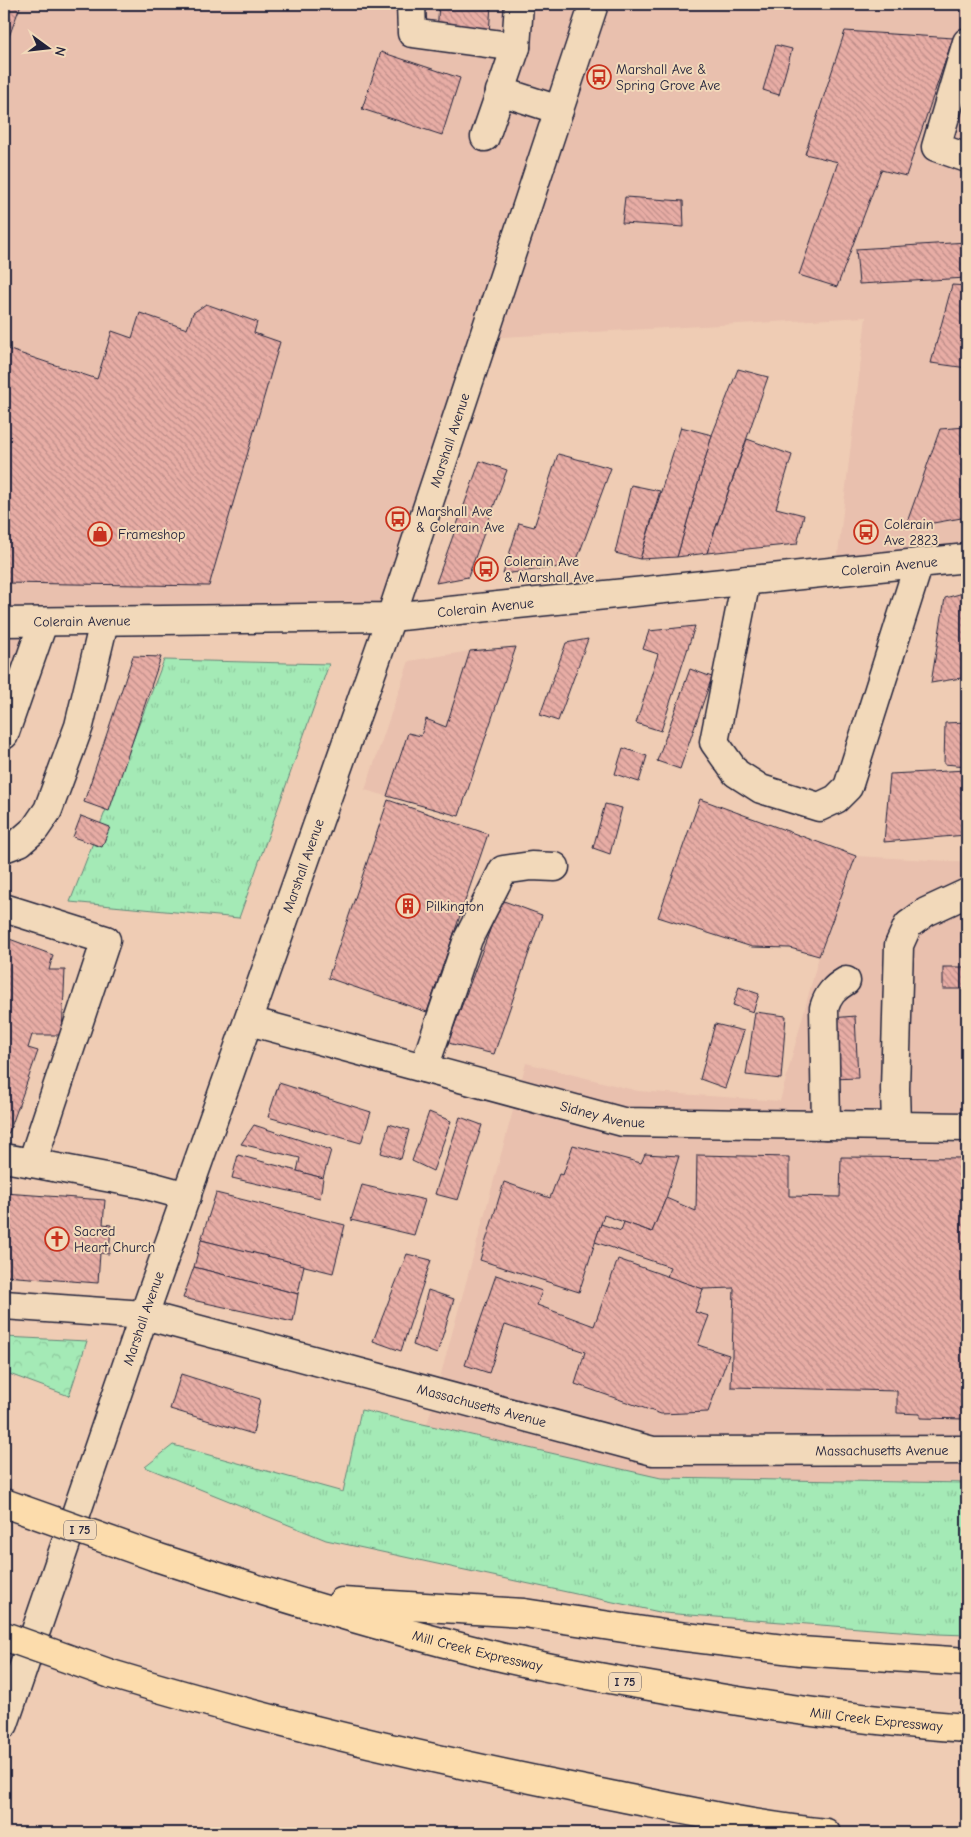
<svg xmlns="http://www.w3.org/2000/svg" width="971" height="1837" viewBox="0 0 971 1837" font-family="'Comic Neue',sans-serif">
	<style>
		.built { fill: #e9c0ae }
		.grass { fill: url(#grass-tufts); stroke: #638678 }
		.park { fill: url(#park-crowns); stroke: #638678 }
		.building { fill: url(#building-back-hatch); stroke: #22223b }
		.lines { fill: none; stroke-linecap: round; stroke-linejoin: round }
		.minor-casing { stroke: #22223b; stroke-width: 31 }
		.highway-casing { stroke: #22223b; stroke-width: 31 }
		.minor { stroke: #f2d9ba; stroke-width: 28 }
		.highway { stroke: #fcdcac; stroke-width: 28 }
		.highway-bridge-casing { stroke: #22223b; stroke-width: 31; stroke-linecap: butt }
		.highway-bridge { stroke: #fcdcac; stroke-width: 28 }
		.labels { text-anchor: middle; stroke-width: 4; stroke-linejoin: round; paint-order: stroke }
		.shield { fill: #f2d9ba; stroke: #605961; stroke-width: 1 }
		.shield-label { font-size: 12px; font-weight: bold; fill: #22223b }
		.poi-label { font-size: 14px; fill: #22223b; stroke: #f2d9ba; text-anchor: start }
		.street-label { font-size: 14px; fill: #22223b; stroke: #f2d9ba }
	</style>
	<defs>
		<pattern id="grass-tufts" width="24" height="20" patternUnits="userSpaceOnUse" patternTransform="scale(1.25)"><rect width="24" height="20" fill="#a4eab6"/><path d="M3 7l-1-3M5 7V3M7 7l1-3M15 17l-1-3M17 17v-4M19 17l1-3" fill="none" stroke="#8dc89d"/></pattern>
		<pattern id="park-crowns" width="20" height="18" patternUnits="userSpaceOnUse" patternTransform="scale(1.25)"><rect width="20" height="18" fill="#a4eab6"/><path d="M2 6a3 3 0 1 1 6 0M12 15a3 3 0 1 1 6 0" fill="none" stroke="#8dc89d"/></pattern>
		<pattern id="building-back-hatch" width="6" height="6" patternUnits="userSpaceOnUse" patternTransform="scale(1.25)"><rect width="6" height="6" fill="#e8ada5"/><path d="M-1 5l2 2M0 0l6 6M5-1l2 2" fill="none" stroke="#bc8c88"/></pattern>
	</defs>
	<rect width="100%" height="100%" fill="#efccb4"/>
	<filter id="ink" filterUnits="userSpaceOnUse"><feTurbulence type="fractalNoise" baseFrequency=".02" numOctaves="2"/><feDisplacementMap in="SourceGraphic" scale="10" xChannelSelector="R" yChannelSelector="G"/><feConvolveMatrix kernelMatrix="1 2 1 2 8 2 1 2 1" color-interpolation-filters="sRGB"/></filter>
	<g filter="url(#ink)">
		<g class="built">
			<path d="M4,4H967V558L836,571L866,317L484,338L391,617L43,623L4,735Z"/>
			<path d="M516,647L459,816L365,790L409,661L470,651Z"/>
			<path d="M856,856L967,862V1483L661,1478L427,1425L526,1063L638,1091L780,1101L819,956Z"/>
		</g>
		<g class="grass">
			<path d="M164,660L329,664L239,918L70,902Z"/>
			<path d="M361,1410L661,1478L967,1483V1635L938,1634L664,1613L326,1540L145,1467L173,1445L343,1492Z"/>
		</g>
		<path class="park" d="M4,1337L87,1341L69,1396L4,1372Z"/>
		<g class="building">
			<path d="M4,4H21L4,50Z"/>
			<path d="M439,4H491L489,34L437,32Z"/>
			<path d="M845,31L953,38L906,176L881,170L837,287L799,275L838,162L805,154Z"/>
			<path d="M776,45L792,49L779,95L763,90Z"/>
			<path d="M381,52L460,78L442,135L362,109Z"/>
			<path d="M625,197L683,201L684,227L622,223Z"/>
			<path d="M967,242V278L859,284L856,249Z"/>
			<path d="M952,285L967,286V368L931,363Z"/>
			<path d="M206,304L257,322L254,333L280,342L209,586L4,583V358L7,349L97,379L112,331L132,338L140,313L187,329L193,313Z"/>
			<path d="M738,369L768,377L707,553L677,557L712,435Z"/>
			<path d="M681,427L712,435L677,557L640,559Z"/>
			<path d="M967,427V517L905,528L940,429Z"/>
			<path d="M747,439L792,455L776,508L804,515L797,544L707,553Z"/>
			<path d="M558,454L611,468L575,565L503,574L519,523L534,527Z"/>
			<path d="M480,461L507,470L468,577L436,583Z"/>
			<path d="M631,485L660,491L640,559L615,553Z"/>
			<path d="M967,592V677L931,683L945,598Z"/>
			<path d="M695,626L661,731L636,723L658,654L643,649L649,631Z"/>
			<path d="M588,639L558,721L540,715L566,643Z"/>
			<path d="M516,647L459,816L387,796L408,733L421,736L426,719L446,727L470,651Z"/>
			<path d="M133,656L161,657L109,811L84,802Z"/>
			<path d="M690,669L712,677L680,769L657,761Z"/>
			<path d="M967,722V766L944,764L945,723Z"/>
			<path d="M623,748L647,756L639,782L615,774Z"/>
			<path d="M967,770L966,835L884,842L890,774Z"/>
			<path d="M700,799L856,856L819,956L790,948L752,947L658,917Z"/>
			<path d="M388,800L488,834L427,1012L328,978Z"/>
			<path d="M605,804L622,808L610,854L593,848Z"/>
			<path d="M81,816L110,827L102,847L73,837Z"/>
			<path d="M501,900L542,915L494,1054L448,1043Z"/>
			<path d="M4,937L53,955L49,970H65L62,1035H32L28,1048L38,1051L9,1133L4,1132Z"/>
			<rect x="943" y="967" width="24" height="22"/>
			<path d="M739,987L759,994L753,1012L733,1005Z"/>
			<path d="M755,1012L786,1016L781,1079L746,1075Z"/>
			<path d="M855,1016L858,1078L832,1079V1018Z"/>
			<path d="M715,1024L744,1031L725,1088L700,1079Z"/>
			<path d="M279,1083L371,1112L361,1143L268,1117Z"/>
			<path d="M429,1112L451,1121L433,1171L412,1161Z"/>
			<path d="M460,1117L482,1125L458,1200L435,1194Z"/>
			<path d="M389,1124L409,1130L401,1159L381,1153Z"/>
			<path d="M254,1125L331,1150L323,1178L297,1171L300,1158L241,1144Z"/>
			<path d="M573,1145L641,1163L645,1154L679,1156L666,1198L652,1232L604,1215L579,1292L480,1260L504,1182L550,1198L559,1174L563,1175Z"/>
			<path d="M238,1155L323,1178L320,1198L232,1178Z"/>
			<path d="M697,1155L789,1157V1196L840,1197L841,1157L966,1158L965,1419L920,1418V1414L897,1413V1391L731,1387L734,1288L703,1289L667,1277L670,1267L595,1242L601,1224L621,1231L624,1222L652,1232L666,1198L696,1211Z"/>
			<path d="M362,1185L425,1200L414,1235L351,1220Z"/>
			<path d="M4,1193L105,1200L103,1224L111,1225L109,1254L100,1253L98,1283L4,1276Z"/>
			<path d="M216,1193L345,1225L333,1273L201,1240Z"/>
			<path d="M201,1240L304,1265L298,1294L194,1267Z"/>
			<path d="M407,1254L431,1260L401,1351L373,1341Z"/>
			<path d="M618,1259L703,1289L695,1312L709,1316L698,1345L729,1355L708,1412L661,1414L575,1384L585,1352L505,1325L489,1373L465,1365L496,1275L542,1291L537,1305L594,1326Z"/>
			<path d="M194,1267L298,1294L293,1322L183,1298Z"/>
			<path d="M428,1290L454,1299L437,1354L413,1345Z"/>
			<path d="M181,1374L260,1399L253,1434L170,1409Z"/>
		</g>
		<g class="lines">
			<g class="minor-casing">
				<g id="minor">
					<path d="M411,4L412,33L516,47L485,137"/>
					<path d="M967,42L936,147L967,158"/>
					<path d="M516,47L519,4"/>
					<path d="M500,91L559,110"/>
					<path d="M746,580L714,742L736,773L761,789L819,807L836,799L848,787L919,563"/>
					<path id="s1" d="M4,622L391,617L967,558"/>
					<path d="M4,735L43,623"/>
					<path d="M4,848L20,842L35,829L48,810L79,726L104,622"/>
					<path d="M4,908L106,940L32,1163L143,1184L187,1196"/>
					<path id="s2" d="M249,1021L623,1122L967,1127"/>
					<path d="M424,1068L468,939L503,870L531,866L555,867"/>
					<path d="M826,1125L824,1008C828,995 834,988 846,981"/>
					<path d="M896,1125L895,1089L899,945L908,925L926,912L967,893"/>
					<path d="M4,1158L32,1163"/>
					<path id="s3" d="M4,1305L144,1315L653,1451L967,1450"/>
					<path id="s4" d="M4,1724L144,1315L391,617L594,4"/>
				</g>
			</g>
			<g class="highway-casing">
				<g id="highway">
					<path id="s5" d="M156,1557C271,1594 387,1630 505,1658C557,1670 609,1679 661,1688C762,1706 864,1721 967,1728"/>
					<path d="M342,1602L524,1613L670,1635L800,1651L967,1662"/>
					<path d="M111,1674C270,1722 432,1760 595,1792C672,1807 748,1825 826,1833"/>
				</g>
			</g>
			<use href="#minor" class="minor"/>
			<use href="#highway" class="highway"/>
			<g class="highway-bridge-casing">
				<g id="highway-bridge">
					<path d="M4,1503L156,1557"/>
					<path d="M4,1636L111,1674"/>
				</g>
			</g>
			<use href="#highway-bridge" class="highway-bridge"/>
		</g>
	</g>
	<defs>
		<g id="bus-ring" transform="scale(1.25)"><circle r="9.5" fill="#f2d9ba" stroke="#c8321e" stroke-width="1.5"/><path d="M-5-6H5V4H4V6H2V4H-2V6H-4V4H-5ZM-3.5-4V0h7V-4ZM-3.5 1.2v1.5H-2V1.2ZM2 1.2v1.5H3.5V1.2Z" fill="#c8321e"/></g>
		<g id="shop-ring" transform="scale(1.25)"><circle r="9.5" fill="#f2d9ba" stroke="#c8321e" stroke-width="1.5"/><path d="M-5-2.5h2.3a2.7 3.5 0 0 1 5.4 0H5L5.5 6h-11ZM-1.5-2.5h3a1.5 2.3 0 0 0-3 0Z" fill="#c8321e"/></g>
		<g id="building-ring" transform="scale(1.25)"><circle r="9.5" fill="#f2d9ba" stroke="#c8321e" stroke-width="1.5"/><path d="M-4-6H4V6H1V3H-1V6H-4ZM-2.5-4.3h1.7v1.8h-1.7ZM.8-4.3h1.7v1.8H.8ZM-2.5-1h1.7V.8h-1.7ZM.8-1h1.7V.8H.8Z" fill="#c8321e"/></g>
		<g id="church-ring" transform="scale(1.25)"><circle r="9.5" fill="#f2d9ba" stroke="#c8321e" stroke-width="1.5"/><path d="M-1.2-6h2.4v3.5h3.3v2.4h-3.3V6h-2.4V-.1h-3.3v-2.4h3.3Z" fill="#c8321e"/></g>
	</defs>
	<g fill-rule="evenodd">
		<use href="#bus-ring" x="599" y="77"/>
		<use href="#bus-ring" x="398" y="519"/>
		<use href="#bus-ring" x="866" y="532"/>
		<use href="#shop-ring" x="100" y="534"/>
		<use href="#bus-ring" x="486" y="569"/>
		<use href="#building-ring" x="408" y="906"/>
		<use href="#church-ring" x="57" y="1239"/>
	</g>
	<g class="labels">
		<g class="shield">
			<rect x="64" y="1520.5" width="32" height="19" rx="4"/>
			<rect x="609" y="1672.5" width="32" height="19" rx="4"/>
		</g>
		<g class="shield-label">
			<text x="80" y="1534">I 75</text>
			<text x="625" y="1686">I 75</text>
		</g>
		<g class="poi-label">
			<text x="616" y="74">Marshall Ave &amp;<tspan x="616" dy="16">Spring Grove Ave</tspan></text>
			<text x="416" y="516">Marshall Ave<tspan x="416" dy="16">&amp; Colerain Ave</tspan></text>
			<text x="884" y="529">Colerain<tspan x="884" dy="16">Ave 2823</tspan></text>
			<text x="118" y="539">Frameshop</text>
			<text x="504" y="566">Colerain Ave<tspan x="504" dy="16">&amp; Marshall Ave</tspan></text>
			<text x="426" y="911">Pilkington</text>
			<text x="74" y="1236">Sacred<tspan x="74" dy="16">Heart Church</tspan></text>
		</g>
		<g class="street-label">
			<text dy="5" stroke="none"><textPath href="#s4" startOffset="1359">Marshall Avenue</textPath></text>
			<text dy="5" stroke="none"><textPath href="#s1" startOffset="888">Colerain Avenue</textPath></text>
			<text dy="5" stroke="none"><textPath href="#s1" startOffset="482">Colerain Avenue</textPath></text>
			<text dy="5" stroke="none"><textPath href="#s1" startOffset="78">Colerain Avenue</textPath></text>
			<text dy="5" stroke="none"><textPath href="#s4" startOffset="909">Marshall Avenue</textPath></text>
			<text dy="5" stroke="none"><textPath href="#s2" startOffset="366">Sidney Avenue</textPath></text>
			<text dy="5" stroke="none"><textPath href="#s4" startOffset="429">Marshall Avenue</textPath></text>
			<text dy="5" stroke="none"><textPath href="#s3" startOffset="490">Massachusetts Avenue</textPath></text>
			<text dy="5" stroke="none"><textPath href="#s3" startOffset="896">Massachusetts Avenue</textPath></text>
			<text dy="5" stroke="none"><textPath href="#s5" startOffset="335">Mill Creek Expressway</textPath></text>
			<text dy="5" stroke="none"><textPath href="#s5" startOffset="740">Mill Creek Expressway</textPath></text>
		</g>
	</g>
	<rect width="971" height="1837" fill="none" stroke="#f2d9ba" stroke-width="20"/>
	<rect x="10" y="10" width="951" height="1817" fill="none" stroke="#22223b" stroke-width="2" filter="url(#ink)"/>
	<g transform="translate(48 48) rotate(105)" stroke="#f2d9ba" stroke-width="4" paint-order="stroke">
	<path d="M0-4L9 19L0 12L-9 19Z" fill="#22223b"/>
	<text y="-8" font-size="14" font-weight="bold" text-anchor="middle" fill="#22223b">N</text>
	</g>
</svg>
